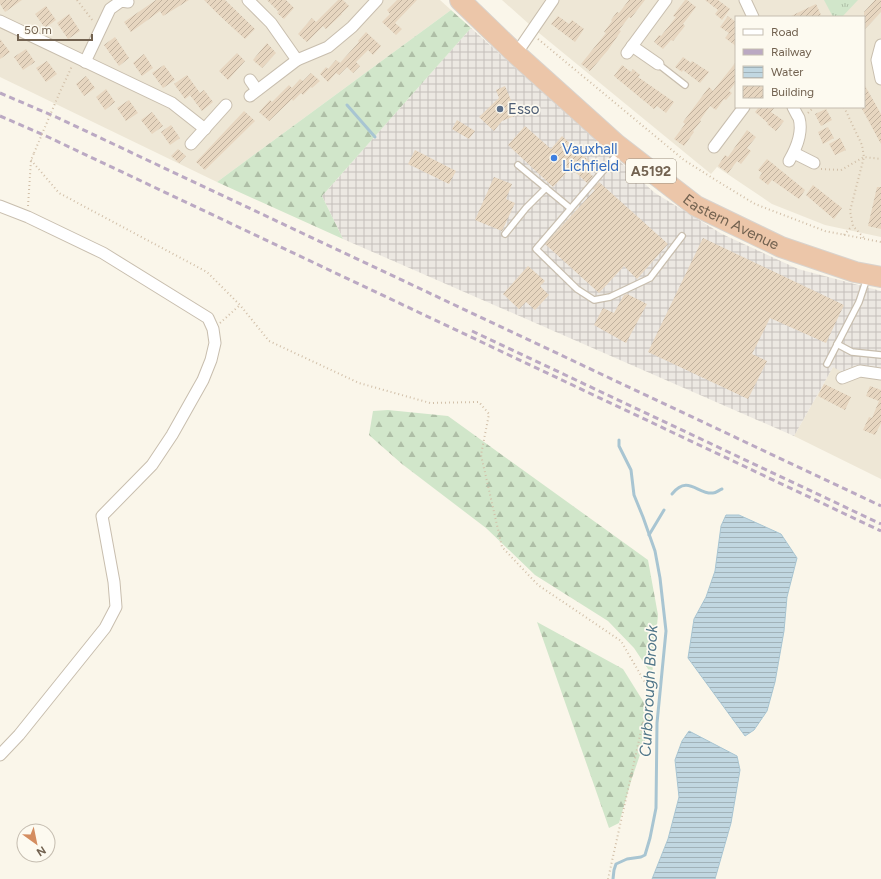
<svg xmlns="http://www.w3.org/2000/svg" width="881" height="879" viewBox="0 0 881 879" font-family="Figtree,sans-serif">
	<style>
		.residential { fill: #eee7d6; fill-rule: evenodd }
		.industrial { fill: url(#industrial-grid) }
		.forest { fill: url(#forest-firs) }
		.park { fill: url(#park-tufts) }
		.water { fill: url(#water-rules); stroke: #a8c5d2 }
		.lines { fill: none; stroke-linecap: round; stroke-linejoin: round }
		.stream { stroke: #a8c5d2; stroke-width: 3 }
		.building { fill: url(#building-hatch) }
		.lane-casing { stroke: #c8beae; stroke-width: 8 }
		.street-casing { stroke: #c8beae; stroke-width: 13 }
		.highway-casing { stroke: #d8d3ce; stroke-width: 22 }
		.path { stroke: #d1bfa8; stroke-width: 2; stroke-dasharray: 1 3; stroke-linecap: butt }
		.lane { stroke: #fff; stroke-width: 5.5 }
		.street { stroke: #fff; stroke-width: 11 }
		.highway { stroke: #ecc6a9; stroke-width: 20 }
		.rail { stroke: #bba9c3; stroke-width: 3; stroke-dasharray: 6 4; stroke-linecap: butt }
		.path-bridge { stroke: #d1bfa8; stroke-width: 2; stroke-dasharray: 1 3; stroke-linecap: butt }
		.service-dot { fill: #5c6f8a; stroke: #fdfaf0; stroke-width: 1.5 }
		.shop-dot { fill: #3f7fe0; stroke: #fdfaf0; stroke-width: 1.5 }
		.labels { text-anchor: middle; stroke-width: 3.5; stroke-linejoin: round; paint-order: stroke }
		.shield { fill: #fdfaf0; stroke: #9c9080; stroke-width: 1 }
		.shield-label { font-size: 14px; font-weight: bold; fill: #726250 }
		.service-label { font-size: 15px; fill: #4e5e75; stroke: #fdfaf0; text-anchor: start }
		.shop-label { font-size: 15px; fill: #366cbe; stroke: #fdfaf0; text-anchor: start }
		.street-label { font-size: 15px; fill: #726250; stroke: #fdfaf0 }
		.water-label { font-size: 16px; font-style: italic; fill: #507689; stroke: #fdfaf0 }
	</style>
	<defs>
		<pattern id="industrial-grid" width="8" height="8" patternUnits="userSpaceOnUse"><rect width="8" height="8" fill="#ece8e2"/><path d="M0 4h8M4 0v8" fill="none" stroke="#c4bfba"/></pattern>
		<pattern id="forest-firs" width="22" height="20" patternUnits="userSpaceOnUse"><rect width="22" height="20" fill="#d1e6ca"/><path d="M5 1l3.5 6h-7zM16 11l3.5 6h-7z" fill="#aebea6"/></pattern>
		<pattern id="park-tufts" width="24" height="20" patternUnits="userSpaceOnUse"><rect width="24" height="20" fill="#d1e6ca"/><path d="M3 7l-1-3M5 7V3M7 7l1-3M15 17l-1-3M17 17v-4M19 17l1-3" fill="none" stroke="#aebea6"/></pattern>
		<pattern id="water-rules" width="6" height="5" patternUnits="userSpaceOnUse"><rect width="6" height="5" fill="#c1d7e1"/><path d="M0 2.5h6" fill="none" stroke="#a1b2b9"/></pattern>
		<pattern id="building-hatch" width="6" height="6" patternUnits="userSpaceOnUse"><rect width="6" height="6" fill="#e7d6c0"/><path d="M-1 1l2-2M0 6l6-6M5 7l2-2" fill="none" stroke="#c0b19e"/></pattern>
	</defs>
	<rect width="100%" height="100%" fill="#faf6ea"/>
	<g class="residential">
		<path d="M0,0H440L451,10L217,182L0,77Z"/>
		<path d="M502,0H881V237L825,225L772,204L717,167L711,174L539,33ZM736,17H864V107H736Z"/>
		<path d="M854,366L881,371V479L794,436L833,367Z"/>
	</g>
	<path class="industrial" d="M471,28L655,193L722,234L798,269L881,291V371L854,366L842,372L833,367L794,436L343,239L322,196Z"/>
	<g class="forest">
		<path d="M451,10L471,28L322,196L343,239L217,182Z"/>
		<path d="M388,410L448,416L648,560L658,615L652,675L634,648L608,621L535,575L486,528L402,464L369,435L373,411Z"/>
		<path d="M537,622L623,669L653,717L632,778L619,823L609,828Z"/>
	</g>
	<path class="park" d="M824,0H858L842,17H833Z"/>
	<g class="water">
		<path d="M726,515H739L781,534L797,558L787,597L784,631L775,682L767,711L754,730L745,736L688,658L694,619L706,597L715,571L721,526Z"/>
		<path d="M689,731L737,756L740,770L731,823L715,879H652L668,839L679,797L675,760L682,741Z"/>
	</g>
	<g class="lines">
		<g class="stream">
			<path d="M347,105L375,137"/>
			<path d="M672,494C688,474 698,495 713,493C716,493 719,490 722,489"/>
			<path d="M649,535L664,510"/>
			<path d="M613,879L614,870L616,864L627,859L641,857L645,855L650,838L656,808L657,723L666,631L660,578L655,551L643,517L634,495L631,470L619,446V440"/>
		</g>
	</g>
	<g class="building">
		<path d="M0,0H22L5,12L0,4Z"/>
		<path d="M156,0H189L163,16L160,11L131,32L124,22Z"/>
		<path d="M204,0H225L255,29L245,39L219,15Z"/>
		<path d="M267,0H286L294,8L284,19L277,13L279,12Z"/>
		<path d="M338,0H343L349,6L341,14H342L326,29L323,26L307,42L298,34L312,18L316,22Z"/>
		<path d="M397,0H417L395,23L402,29L396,35L382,22L390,14L387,10Z"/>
		<path d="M629,0H645L631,18L629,17L619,30L621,31L608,50L590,71L581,64L606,33L604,32L612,21L611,20L617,12L619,13Z"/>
		<path d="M685,0H687L696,7L683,24L685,26L673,41L671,40L663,49L654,42L659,35L661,36L676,17L673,16Z"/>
		<path d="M705,0H718L730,9L722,20L715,14L718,10Z"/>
		<path d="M875,0H881V12L864,30V12Z"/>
		<path d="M816,4L821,15L817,17H789Z"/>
		<path d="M46,6L56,20L45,28L35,14Z"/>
		<path d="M69,14L80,31L68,39L57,23Z"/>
		<path d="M558,16L569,24L572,20L584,29L575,42L551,24Z"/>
		<path d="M728,16L736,22V46L725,38L729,33L720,27Z"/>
		<path d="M366,32L381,46L373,55L368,50L356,62L360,66L353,73L347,67L339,75L336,73L328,82L320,74L326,67L328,69L336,60L340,63L359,42L358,41Z"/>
		<path d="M115,37L129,58L119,66L104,45Z"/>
		<path d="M0,39L10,52L0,59Z"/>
		<path d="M267,43L276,53L262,68L253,60Z"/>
		<path d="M26,49L35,62L23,70L14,57Z"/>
		<path d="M237,53L245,61L228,80L219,71Z"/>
		<path d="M144,54L153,68L142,76L133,63Z"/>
		<path d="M683,57L691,63L692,61L709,72L700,83L683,70L682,72L675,67Z"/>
		<path d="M47,61L57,74L46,82L36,68Z"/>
		<path d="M736,62V82L729,91L732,93L726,100L724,99L716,110L710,106L700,120L701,121L693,131L694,132L684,146L674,139L685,124L683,122L709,87L713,91Z"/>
		<path d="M164,65L175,80L163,88L152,73Z"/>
		<path d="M622,65L631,72L633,69L640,75L638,77L674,102L666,113L657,106L654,109L614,76Z"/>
		<path d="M311,73L320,81L312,88L311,87L303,95L301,93L293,101L292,99L269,121L259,112L270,100L272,102L289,85L292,88L300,79L303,81Z"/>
		<path d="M187,75L200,93L204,90L213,102L202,111L190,95L185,99L174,84Z"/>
		<path d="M86,76L95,88L84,96L76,84Z"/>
		<path d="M864,84L881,114V144L861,107H864Z"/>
		<path d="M505,86L517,115L502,121L494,131L479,117L499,98L496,90Z"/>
		<path d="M106,89L115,102L105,110L96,97Z"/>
		<path d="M129,100L138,113L126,121L117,108Z"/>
		<path d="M759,107H775L771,112L784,121L776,131L767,124L768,123L755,112Z"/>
		<path d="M826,109L832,120L821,126L815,114Z"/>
		<path d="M244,111L255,121L205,170L196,162Z"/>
		<path d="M152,112L163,126L152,134L141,120Z"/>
		<path d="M457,120L475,131L469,139L452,129Z"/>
		<path d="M171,125L180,138L170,145L161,132Z"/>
		<path d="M525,126L551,149L562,136L596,167L590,174L593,176L587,183L571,168L553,187L508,145Z"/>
		<path d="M828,127L834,138L823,144L818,132Z"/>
		<path d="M747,130L756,137L747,148L751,151L741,164L737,161L728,173L718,166L725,155L728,157Z"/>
		<path d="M840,138L846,150L835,155L829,144Z"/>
		<path d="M178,149L186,156L179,163L171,156Z"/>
		<path d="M415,150L456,171L449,184L408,164Z"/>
		<path d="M767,159L805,190L799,199L772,180L768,185L759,178L762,173L758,170Z"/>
		<path d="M494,177L512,184L506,199L515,203L502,231L475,220Z"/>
		<path d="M599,182L668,244L637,279L624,266L599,293L545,244L595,190L593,189Z"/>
		<path d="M813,185L842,208L834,219L806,195Z"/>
		<path d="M877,187H881V229L868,226Z"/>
		<path d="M703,238L844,305L826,343L770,318L752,354L767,361L748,399L648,352Z"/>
		<path d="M528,266L545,281L540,286L549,295L535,310L526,302L519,309L503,294Z"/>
		<path d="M627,294L647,304L626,343L594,325L603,308L614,313L624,295Z"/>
		<path d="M824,384L851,397L845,410L818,396Z"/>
		<path d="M870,386L881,390V423L875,435L863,430L869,417L872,418L879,401L866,396Z"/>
	</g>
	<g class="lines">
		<g class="lane-casing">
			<g id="lane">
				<path d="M658,64L685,85"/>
				<path d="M620,151L536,249L577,289L594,300L610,297L650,278L682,236"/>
				<path d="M518,165L570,208"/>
				<path d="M505,234L526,208L546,188"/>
				<path d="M837,344L852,352L881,355"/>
				<path d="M827,364L859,302L867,278"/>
			</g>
		</g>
		<g class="street-casing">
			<g id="street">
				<path d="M248,0L271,23L297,60"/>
				<path d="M745,0L753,17"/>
				<path d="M0,21L172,103L205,129"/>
				<path d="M881,45L877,60L881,79"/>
				<path d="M632,46L658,64"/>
				<path d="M627,53L666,0"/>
				<path d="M516,54L553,0"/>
				<path d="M85,62L110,9L121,1L128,2"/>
				<path d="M250,80L257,90"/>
				<path d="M250,96L297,60L328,47L352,27L377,0"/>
				<path d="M191,144L226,105"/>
				<path d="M714,147L744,107"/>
				<path d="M794,153L814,163"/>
				<path d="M789,161C796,149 803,132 799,118C797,115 795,111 793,107"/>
				<path d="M0,206L28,217L103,253L208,318L213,329L215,343L211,360L203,380L172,435L152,465L102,516L114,582L116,607L105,628L19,735L0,755"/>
				<path d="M842,378L860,371L881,374"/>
			</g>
		</g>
		<g class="highway-casing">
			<g id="highway">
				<path id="s1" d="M460,0L516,54L616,144L696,206L781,247L855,272L881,277"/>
			</g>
		</g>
		<g class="path">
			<path d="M77,0L93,21"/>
			<path d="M538,39L684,160L722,184L755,204L825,231L881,242"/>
			<path d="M59,94L72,66"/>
			<path d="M844,107L862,145L864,157L850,211L853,226L865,239"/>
			<path d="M808,113L814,107"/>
			<path d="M31,160L59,193L207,272L240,305L269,341L359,383L430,403L479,402L489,414L481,455L502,547L538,585L621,641L650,691L608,879"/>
			<path d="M821,169L841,170L864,157L881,159"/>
			<path d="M28,206L31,160L34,153"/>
			<path d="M844,235L852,226"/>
			<path d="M220,323L240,305"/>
		</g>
		<use href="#lane" class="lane"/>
		<use href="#street" class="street"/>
		<use href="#highway" class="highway"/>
		<g class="rail">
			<path d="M0,93L56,117L881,506"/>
			<path d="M0,116L46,136L881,531"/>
			<path d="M472,331L881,524"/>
		</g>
		<path class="path-bridge" d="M34,153L59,94"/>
	</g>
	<circle class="service-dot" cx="500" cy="109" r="4"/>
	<circle class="shop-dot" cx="554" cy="158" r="4"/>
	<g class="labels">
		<rect class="shield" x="626" y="159" width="50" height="24" rx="3"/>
		<g class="shield-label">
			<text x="651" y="176">A5192</text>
		</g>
		<g class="service-label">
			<text x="508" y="114">Esso</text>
		</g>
		<g class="shop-label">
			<text x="562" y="154">Vauxhall<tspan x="562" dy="17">Lichfield</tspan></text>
		</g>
		<g class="street-label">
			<text dy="5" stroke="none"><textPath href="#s1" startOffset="352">Eastern Avenue</textPath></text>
		</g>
		<g class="water-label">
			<text transform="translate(648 691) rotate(-87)" y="6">Curborough Brook</text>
		</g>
	</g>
	<rect x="735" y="16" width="130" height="92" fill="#fdfaf0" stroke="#c5bdb0"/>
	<rect x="743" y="29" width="20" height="6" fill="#ffffff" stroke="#c5bdb0"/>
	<text x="771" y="36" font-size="12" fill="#726250">Road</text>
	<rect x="743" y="49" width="20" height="6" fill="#bba9c3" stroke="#c5bdb0"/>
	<text x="771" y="56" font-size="12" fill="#726250">Railway</text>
	<rect x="743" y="66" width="20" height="12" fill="url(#water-rules)" stroke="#c5bdb0"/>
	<text x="771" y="76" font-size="12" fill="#726250">Water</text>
	<rect x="743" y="86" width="20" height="12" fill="url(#building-hatch)" stroke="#c5bdb0"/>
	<text x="771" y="96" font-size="12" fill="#726250">Building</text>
	<g transform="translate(36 843) rotate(147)"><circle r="19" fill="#fdfaf0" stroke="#c5bdb0"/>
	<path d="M0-3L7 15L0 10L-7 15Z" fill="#d48d60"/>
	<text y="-6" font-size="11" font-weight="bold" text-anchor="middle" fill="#726250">N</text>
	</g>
	<path d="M18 34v6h74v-6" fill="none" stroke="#726250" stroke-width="2"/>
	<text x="24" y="34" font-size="12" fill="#726250" stroke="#fdfaf0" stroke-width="3" paint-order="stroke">50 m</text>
</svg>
